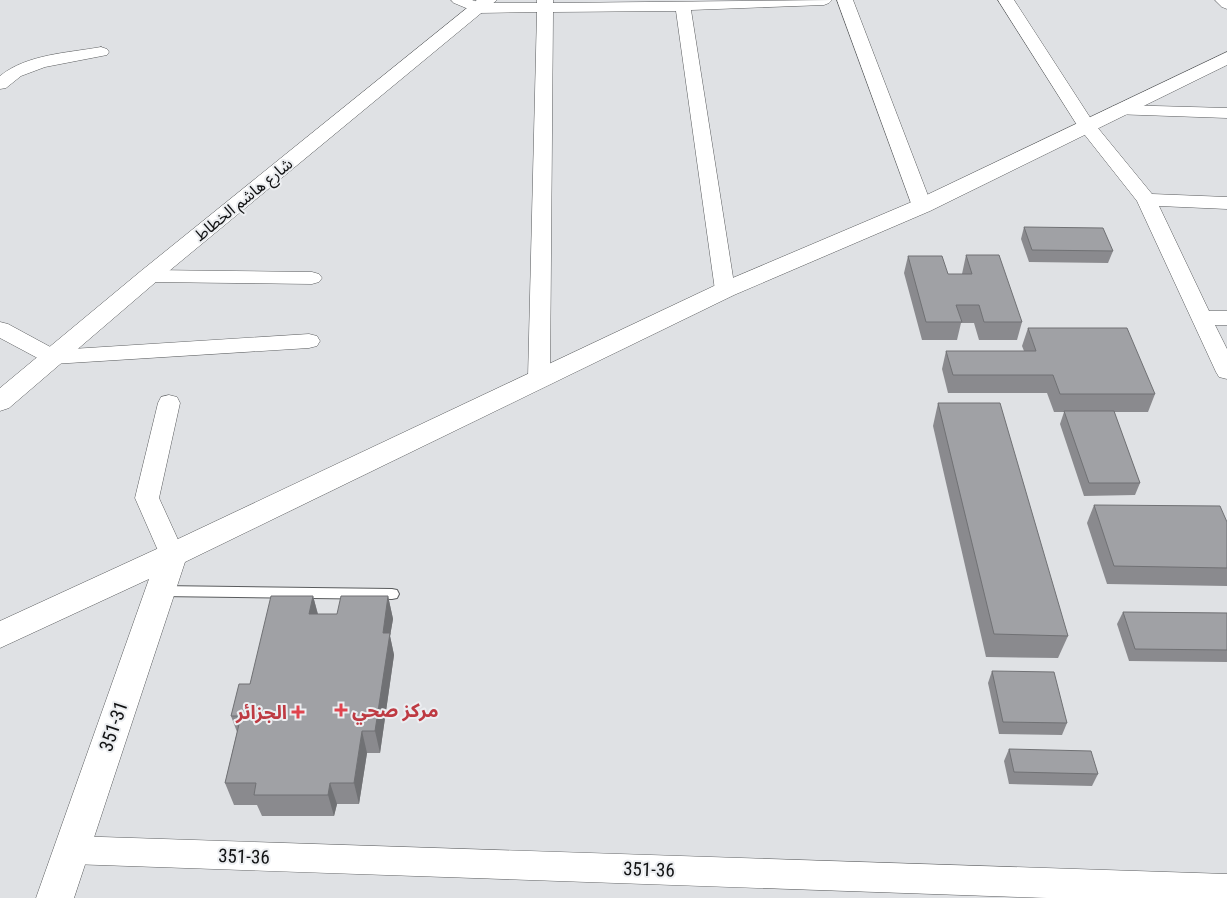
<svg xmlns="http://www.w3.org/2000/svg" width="1227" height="898" viewBox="0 0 1227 898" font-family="'Roboto Condensed','Noto Sans Arabic',sans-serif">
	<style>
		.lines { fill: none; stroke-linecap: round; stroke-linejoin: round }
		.service-casing { stroke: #595b5d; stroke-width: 2 }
		.minor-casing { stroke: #595b5d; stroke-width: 1 }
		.tertiary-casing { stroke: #595b5d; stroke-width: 1 }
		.service { fill: #fff; fill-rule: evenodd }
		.minor { fill: #fff; fill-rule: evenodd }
		.tertiary { fill: #fff; fill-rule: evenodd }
		.wall { fill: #8a8a8e }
		.shaded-wall { fill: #707174 }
		.building { fill: #a0a1a5; stroke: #707174 }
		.health-dot { fill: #e0444e; stroke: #eceef1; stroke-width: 2 }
		.labels { text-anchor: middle; stroke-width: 4; stroke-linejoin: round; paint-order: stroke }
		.street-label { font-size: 16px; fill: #111213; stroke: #eceef1 }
		.near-health-label { font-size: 19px; font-weight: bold; fill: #be3a42; stroke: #eceef1; text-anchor: start }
		.near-street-label { font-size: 19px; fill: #111213; stroke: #eceef1 }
	</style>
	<rect width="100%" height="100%" fill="#dfe1e4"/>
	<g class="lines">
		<g class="service-casing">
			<path id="service" d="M160,586L392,589L397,590L399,594L397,598L392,599L160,596L155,595L153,591L155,587Z"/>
		</g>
		<g class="minor-casing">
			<g id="minor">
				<path d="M451,0H472L480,3H537V0H553V3L832,0L829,3L824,5L691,10L735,290L732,295L725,296L718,295L715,290L676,11L553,12L550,378L547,383L539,385L531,383L528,378L537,12L478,13L454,3Z"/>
				<path d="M837,0H853L932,206L929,210L922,212L915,210L912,206Z"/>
				<path d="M998,0H1014L1093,122L1152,194L1227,197V209L1159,206L1209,311H1227V325H1215L1227,349V379L1219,377L1216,372L1137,201L1077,125Z"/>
				<path d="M1215,0H1227V9L1222,7Z"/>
				<path d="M101,47L107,49L109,52L107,55L45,67L21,76L6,88L0,89V76C27,54 68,53 101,47Z"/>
				<path d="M1119,105L1227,108V118L1113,114L1110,110L1113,106Z"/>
				<path d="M149,270L312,272L319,274L322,278L319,282L312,284L149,282L142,280L139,276L142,272Z"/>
				<path d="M0,322L8,324L56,350L309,334L317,336L320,341L317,346L309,348L53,364L45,362L0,338Z"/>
				<path d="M169,395L177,397L180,403L159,498L185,555L181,562L172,565L163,562L135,498L158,403L161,397Z"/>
				<path d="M71,836L1227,874V898H1047L71,864L60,860L55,850L60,840Z"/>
			</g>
		</g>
		<g class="tertiary-casing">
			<g id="tertiary">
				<path d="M477,0H497L157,281L9,408L0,411V388L141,271Z"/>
				<path d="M1227,52V65L930,211L734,295L185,562L74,898H36L149,579L0,648V621L161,547L716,285L914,201Z"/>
			</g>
		</g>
		<use href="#service" class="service"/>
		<use href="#minor" class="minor"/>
		<use href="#tertiary" class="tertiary"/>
	</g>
	<g class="wall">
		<path d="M1024,227L1113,251L1108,263L1029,262L1021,239Z"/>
		<path d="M966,255L1022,322L1017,340H979L974,323H961L957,340H922L904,273L908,256L948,274H962Z"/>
		<path d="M1028,328L1155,394L1148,412H1114L1140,483L1135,495L1084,496L1060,424L1064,412H1054L1047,393H948L942,369L946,351H1024L1022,346Z"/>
		<path d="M938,403L1068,636L1058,658L986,657L933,426Z"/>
		<path d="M1094,505L1227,522V586L1107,584L1087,523Z"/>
		<path d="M313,596L318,614H337L388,596L393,619L390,636L394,655L380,753H367L359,804H337L334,816H262L257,805H234L225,783L237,732L231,716L250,684Z"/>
		<path d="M1123,612L1227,613V662L1129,661L1117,624Z"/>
		<path d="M992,671L1067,723L1062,735L999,734L988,683Z"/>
		<path d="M1009,749L1098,774L1092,786L1009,784L1004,761Z"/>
	</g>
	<g class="shaded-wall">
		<path d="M313,596L319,619L309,614Z"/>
		<path d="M388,596L393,619L390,636L394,655L380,753L375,731L383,633Z"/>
		<path d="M362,731L367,753L359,804L354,783Z"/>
		<path d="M330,783L337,804L334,816L328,795Z"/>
	</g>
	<g class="building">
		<path d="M1024,227L1103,228L1113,251L1032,250Z"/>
		<path d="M966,255H999L1022,322H984L979,305H956L962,322H926L908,256H942L948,274H972Z"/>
		<path d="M1028,328H1127L1155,394H1060L1053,375H953L946,351H1036Z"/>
		<path d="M938,403H1000L1068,636L994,634Z"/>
		<path d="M1064,411H1114L1140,483H1089Z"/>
		<path d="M1094,505L1220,506L1227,522V568L1114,566Z"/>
		<path d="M271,596H313L309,614H337L341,596H388L383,633H390L375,731H362L354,783H330L328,795H254L256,783H225L241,716H231L239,684H250Z"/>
		<path d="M1123,612L1227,613V650L1135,649Z"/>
		<path d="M992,671L1054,672L1067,723L1003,722Z"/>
		<path d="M1009,749L1091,751L1098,774L1014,772Z"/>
	</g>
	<g class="health-dot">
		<path d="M338.5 702.5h5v5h5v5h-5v5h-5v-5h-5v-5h5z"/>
		<path d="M295.5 704.5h5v5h5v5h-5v5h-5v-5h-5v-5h5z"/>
	</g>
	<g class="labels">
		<g class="street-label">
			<text transform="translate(243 199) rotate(-39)" y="6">شارع هاشم الخطاط</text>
		</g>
		<g class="near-health-label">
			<text x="352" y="717">مركز صحي</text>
			<text x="287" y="719" text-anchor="end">الجزائر</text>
		</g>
		<g class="near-street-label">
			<text transform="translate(113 726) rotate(-71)" y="7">351-31</text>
			<text transform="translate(244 856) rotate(2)" y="7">351-36</text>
			<text transform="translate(649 869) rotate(2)" y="7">351-36</text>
		</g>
	</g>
</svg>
